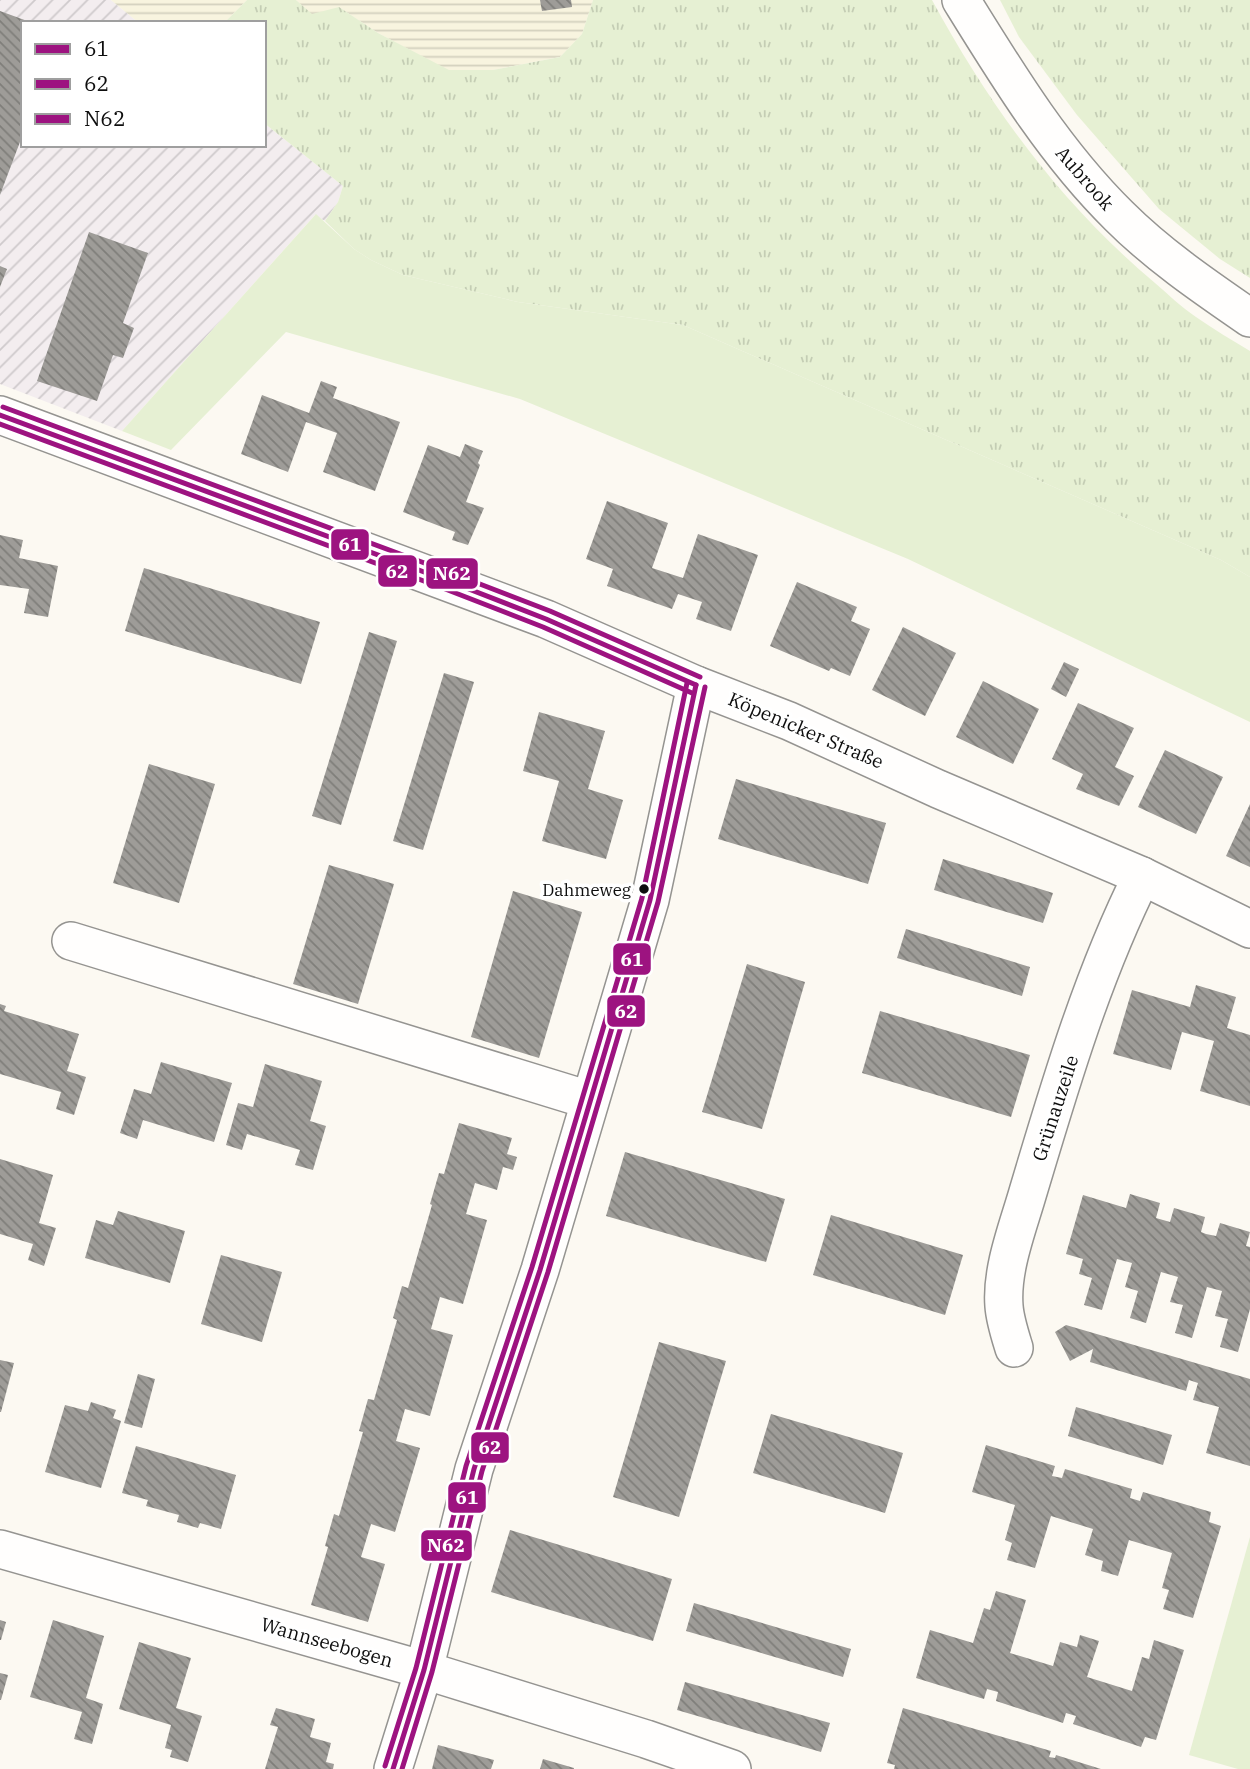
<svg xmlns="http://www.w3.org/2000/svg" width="1250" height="1769" viewBox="0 0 1250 1769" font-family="'IBM Plex Serif',serif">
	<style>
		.industrial { fill: url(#industrial-furrows) }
		.farmland { fill: url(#farmland-rules) }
		.grass { fill: url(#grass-tufts) }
		.park { fill: #e6f0d3 }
		.building { fill: url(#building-back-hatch) }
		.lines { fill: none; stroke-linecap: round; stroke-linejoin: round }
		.minor-casing { stroke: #959491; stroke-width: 40 }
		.minor { stroke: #fffefd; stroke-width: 37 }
		.bus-1-casing { stroke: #fff; stroke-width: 10 }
		.bus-2-casing { stroke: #fff; stroke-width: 10 }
		.bus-3-casing { stroke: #fff; stroke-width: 10 }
		.bus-1 { stroke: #9d1380; stroke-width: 5 }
		.bus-2 { stroke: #9d1380; stroke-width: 5 }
		.bus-3 { stroke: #9d1380; stroke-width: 5 }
		.bus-dot { fill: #0e0e0e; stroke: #fff; stroke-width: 2.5 }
		.labels { text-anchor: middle; stroke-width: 7; stroke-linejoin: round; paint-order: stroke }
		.bus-label { font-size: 17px; fill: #0e0e0e; stroke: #fff; text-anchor: end }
		.street-label { font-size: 19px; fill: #0e0e0e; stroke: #fff }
		.line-badge { stroke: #fff; stroke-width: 2.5 }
		.badge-label { font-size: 19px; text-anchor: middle; font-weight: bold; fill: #fff }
	</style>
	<defs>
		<pattern id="industrial-furrows" width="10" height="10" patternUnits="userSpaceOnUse" patternTransform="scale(1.75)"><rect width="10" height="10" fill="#f3edef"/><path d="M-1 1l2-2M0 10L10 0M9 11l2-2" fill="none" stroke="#cfcacc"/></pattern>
		<pattern id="farmland-rules" width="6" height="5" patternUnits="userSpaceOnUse" patternTransform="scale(1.75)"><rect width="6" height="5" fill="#f8f4df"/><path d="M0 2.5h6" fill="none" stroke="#d3d0be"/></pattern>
		<pattern id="grass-tufts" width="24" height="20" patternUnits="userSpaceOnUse" patternTransform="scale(1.75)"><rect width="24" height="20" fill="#e6f0d3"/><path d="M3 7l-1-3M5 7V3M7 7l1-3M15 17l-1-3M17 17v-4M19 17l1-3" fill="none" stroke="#c4cdb4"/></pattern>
		<pattern id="building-back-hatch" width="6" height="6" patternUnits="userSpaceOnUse" patternTransform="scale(1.75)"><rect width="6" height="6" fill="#9e9c98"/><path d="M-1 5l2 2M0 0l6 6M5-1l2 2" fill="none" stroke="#7f7e7a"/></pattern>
	</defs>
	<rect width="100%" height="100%" fill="#fcf9f2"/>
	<path class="industrial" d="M0,0H111L139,23H23V145H264V123L343,186L338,202L325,221L315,215L122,431L0,384Z"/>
	<g class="farmland">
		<path d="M111,0H247L224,23H139Z"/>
		<path d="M296,0H593L582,34L560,57L493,70L449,71L378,33L340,8L312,15Z"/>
	</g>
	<g class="grass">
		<path d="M247,0H296L312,14L339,7L378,33L449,70H493L560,57L582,34L593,0H932C990,107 1061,204 1155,283C1168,294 1181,307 1196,317C1213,329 1232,340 1250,351V577L1221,560L683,325L518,302L403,275L371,260L354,249L325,221L338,202L343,186L264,123V23H224Z"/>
		<path d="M1000,0H1250V278L1220,259L1159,209L1077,115L1019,37Z"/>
	</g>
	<g class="park">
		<path d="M316,214L354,249L371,260L403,275L518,302L683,325L1221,560L1250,577V722L908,559L520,399L286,332L171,450L122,431Z"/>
		<path d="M1250,1537V1769H1238L1189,1755Z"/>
	</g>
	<g class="building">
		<path d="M540,0H571L572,7L542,11Z"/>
		<path d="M0,11L30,22L23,23V134L0,195Z"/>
		<path d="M89,232L148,253L123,323L134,328L123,358L113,355L97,401L37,381Z"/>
		<path d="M0,266L7,269L0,287Z"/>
		<path d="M321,381L337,387L333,398L400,422L375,491L323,472L337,433L306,422L288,472L241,454L262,395L309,413Z"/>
		<path d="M465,444L483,451L478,463L480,465L466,502L484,508L468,545L452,540L455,532L403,512L428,445L460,457Z"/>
		<path d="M607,501L668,523L652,568L683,578L698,534L758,555L731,631L696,619L702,602L678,594L672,609L607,586L613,569L586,559Z"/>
		<path d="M0,535L23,540L19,558L58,566L48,617L24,613L29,589L0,585Z"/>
		<path d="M144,568L320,622L301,684L125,631Z"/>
		<path d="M797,582L857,607L851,621L870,629L850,676L831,668L829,671L770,646Z"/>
		<path d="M903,627L956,653L925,716L872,690Z"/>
		<path d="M369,632L397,641L341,825L312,816Z"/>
		<path d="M1064,662L1079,669L1066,697L1051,689Z"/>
		<path d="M444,673L474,682L423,850L393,841Z"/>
		<path d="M983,681L1039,709L1013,764L956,737Z"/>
		<path d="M1078,703L1134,728L1115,767L1134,776L1119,806L1076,789L1083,774L1052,759Z"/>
		<path d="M539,712L605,731L588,789L623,800L606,859L542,841L559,781L523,771Z"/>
		<path d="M1165,750L1223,777L1196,834L1138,807Z"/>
		<path d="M149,764L215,784L179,903L113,883Z"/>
		<path d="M736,779L886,823L868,884L718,839Z"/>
		<path d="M1250,804V867L1226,856Z"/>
		<path d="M943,859L1053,893L1043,923L934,890Z"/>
		<path d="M329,865L394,884L358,1004L293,984Z"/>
		<path d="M513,891L582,912L539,1058L471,1037Z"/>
		<path d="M906,929L1030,967L1022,996L897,958Z"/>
		<path d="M747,964L805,982L762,1129L702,1112Z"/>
		<path d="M1196,985L1236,997L1227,1028L1250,1035V1106L1200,1091L1214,1041L1182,1032L1171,1070L1113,1054L1132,990L1190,1007Z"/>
		<path d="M0,1004L6,1006L4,1011L79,1034L67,1071L86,1077L74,1115L56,1109L61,1092L0,1074Z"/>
		<path d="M880,1011L1030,1055L1011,1117L862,1073Z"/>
		<path d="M161,1062L232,1083L214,1142L143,1120L137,1139L120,1133L134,1089L151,1094Z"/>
		<path d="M265,1064L322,1081L310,1121L326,1126L313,1170L295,1165L300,1150L247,1134L242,1150L226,1145L238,1103L253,1107Z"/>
		<path d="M459,1123L512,1138L507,1154L517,1157L513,1170L503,1167L497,1190L475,1183L466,1214L487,1220L463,1304L440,1297L431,1329L453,1335L430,1416L405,1409L396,1441L420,1448L395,1532L371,1524L361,1557L385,1564L368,1622L311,1605L328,1547L325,1546L334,1514L339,1516L363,1432L359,1431L368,1399L374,1400L397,1320L393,1318L402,1286L408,1288L432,1205L430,1204L439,1173L444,1174Z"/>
		<path d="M625,1152L785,1199L766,1262L606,1216Z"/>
		<path d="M0,1159L53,1175L39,1223L56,1228L44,1266L28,1260L33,1244L0,1234Z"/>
		<path d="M1130,1194L1160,1203L1156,1218L1170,1222L1174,1208L1205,1217L1201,1232L1206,1234L1216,1236L1220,1223L1250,1232L1246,1246L1250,1247V1309L1238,1352L1220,1347L1228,1319L1215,1316L1222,1291L1207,1287L1192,1338L1175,1333L1183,1305L1170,1302L1178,1277L1161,1272L1146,1323L1130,1318L1138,1291L1125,1287L1132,1263L1117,1259L1102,1310L1084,1305L1092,1278L1079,1274L1083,1259L1066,1254L1083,1195L1126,1208Z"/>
		<path d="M118,1211L185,1231L170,1283L85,1258L96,1220L113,1225Z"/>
		<path d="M831,1215L963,1255L945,1315L813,1275Z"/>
		<path d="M221,1255L282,1272L262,1342L201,1324Z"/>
		<path d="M1066,1325L1250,1379V1466L1206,1453L1219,1407L1193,1400L1198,1383L1189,1380L1186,1391L1090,1362L1093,1349L1070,1361L1055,1332Z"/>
		<path d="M659,1342L726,1361L679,1517L613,1497Z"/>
		<path d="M0,1360L14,1363L1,1412H0Z"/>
		<path d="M138,1374L155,1379L142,1428L124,1423Z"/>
		<path d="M91,1402L116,1410L113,1418L121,1421L101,1488L45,1472L65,1405L88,1411Z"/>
		<path d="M1076,1407L1172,1435L1163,1465L1068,1436Z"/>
		<path d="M771,1414L903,1453L885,1513L753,1473Z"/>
		<path d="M986,1445L1055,1466L1052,1476L1062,1478L1065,1469L1132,1489L1130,1498L1140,1501L1143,1492L1211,1512L1209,1522L1221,1526L1193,1618L1163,1609L1169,1590L1162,1588L1172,1553L1129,1540L1118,1576L1101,1571L1103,1561L1085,1555L1093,1529L1051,1516L1035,1568L1007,1560L1012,1543L1005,1540L1015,1505L972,1492Z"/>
		<path d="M136,1446L236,1475L221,1529L200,1523L198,1528L177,1522L179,1515L146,1506L148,1500L122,1493Z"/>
		<path d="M510,1530L672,1579L653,1641L491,1592Z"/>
		<path d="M996,1591L1026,1600L1010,1653L1053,1666L1060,1642L1077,1647L1080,1635L1099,1641L1087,1677L1132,1691L1142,1657L1149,1659L1154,1640L1184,1650L1156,1740L1145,1737L1141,1747L1073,1724L1076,1716L1066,1713L1063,1723L996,1701L998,1692L987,1689L984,1699L916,1678L930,1630L973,1643L984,1608L990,1610Z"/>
		<path d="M694,1603L851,1649L843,1677L686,1631Z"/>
		<path d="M0,1620L6,1622L1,1640H0Z"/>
		<path d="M53,1620L104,1636L86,1698L103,1704L92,1744L74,1739L82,1712L30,1697Z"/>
		<path d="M139,1642L191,1658L176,1708L202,1716L188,1762L170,1757L172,1750L165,1748L171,1725L119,1709Z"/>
		<path d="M0,1673L8,1675L1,1700H0Z"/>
		<path d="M685,1682L830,1723L821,1752L677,1710Z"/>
		<path d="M276,1708L315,1719L310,1737L331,1743L326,1762L334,1764L333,1769H265L278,1727L270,1725Z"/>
		<path d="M903,1708L1051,1751L1049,1757L1055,1758L1056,1755L1101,1769H894L895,1765L887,1763Z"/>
		<path d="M438,1745L494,1760L491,1769H432Z"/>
		<path d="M543,1759L574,1768V1769H540Z"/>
	</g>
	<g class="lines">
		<g class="minor-casing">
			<g id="minor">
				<path d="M961,0C1008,76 1055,153 1119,216C1158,255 1205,287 1250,318"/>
				<path d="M0,415L546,619L696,685L789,721L938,789L1142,876L1250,929"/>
				<path d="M71,941L589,1100"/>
				<path d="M1014,1348C1010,1335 1005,1320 1004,1306C1001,1269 1018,1227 1028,1192C1060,1085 1092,976 1142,876"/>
				<path d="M0,1549L424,1670L646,1739L732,1769"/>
				<path d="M393,1769L424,1670L474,1469L540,1270L650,900L696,685"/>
			</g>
		</g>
		<use href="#minor" class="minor"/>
		<g class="bus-1-casing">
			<g id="bus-1">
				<path d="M0,415L443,579L546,619L696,685"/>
				<path d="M393,1769L424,1670L474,1469L540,1270L650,900L696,685"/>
			</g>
		</g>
		<g class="bus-2-casing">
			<g id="bus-2">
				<path d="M0,424L440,587L543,627L692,693"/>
				<path d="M402,1769L432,1672L482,1471L548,1272L658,902L705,687"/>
			</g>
		</g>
		<g class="bus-3-casing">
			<g id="bus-3">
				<path d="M3,407L446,571L550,611L700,677"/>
				<path d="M385,1766L416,1668L466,1466L532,1267L642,898L687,683"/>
			</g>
		</g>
		<use href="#bus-1" class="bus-1"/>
		<use href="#bus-2" class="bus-2"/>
		<use href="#bus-3" class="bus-3"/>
	</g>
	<circle class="bus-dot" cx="644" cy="889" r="6"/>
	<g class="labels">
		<g class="bus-label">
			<text x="631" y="896">Dahmeweg</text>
		</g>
		<g class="street-label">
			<text transform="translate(1085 178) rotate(49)" y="7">Aubrook</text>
			<text transform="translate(806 730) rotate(23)" y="7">Köpenicker Straße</text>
			<text transform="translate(1055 1108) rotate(-72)" y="7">Grünauzeile</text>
			<text transform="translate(327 1642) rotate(16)" y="7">Wannseebogen</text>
		</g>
	</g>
	<g class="line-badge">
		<rect x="330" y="528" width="40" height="33" rx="7" fill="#9d1380"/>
		<rect x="377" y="554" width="41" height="34" rx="7" fill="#9d1380"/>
		<rect x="425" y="557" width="54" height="33" rx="7" fill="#9d1380"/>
		<rect x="612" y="942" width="40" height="34" rx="7" fill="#9d1380"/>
		<rect x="606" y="994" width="40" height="34" rx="7" fill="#9d1380"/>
		<rect x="470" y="1431" width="40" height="33" rx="7" fill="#9d1380"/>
		<rect x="447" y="1481" width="40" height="33" rx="7" fill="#9d1380"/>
		<rect x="420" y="1529" width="53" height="33" rx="7" fill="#9d1380"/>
	</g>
	<g class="badge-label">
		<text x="350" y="551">61</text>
		<text x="397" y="578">62</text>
		<text x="452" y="580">N62</text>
		<text x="632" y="966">61</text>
		<text x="626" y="1018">62</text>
		<text x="490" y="1454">62</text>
		<text x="467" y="1504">61</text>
		<text x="446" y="1552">N62</text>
	</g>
	<rect x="21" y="21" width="245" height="126" fill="#ffffff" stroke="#9f9f9f" stroke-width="2"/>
	<rect x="35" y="44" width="35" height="10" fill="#9d1380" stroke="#9f9f9f" stroke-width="2"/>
	<text x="84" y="56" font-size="21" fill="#0e0e0e">61</text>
	<rect x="35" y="79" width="35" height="10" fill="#9d1380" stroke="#9f9f9f" stroke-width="2"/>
	<text x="84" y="91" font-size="21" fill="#0e0e0e">62</text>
	<rect x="35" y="114" width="35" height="10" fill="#9d1380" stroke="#9f9f9f" stroke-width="2"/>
	<text x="84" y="126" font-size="21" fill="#0e0e0e">N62</text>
</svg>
